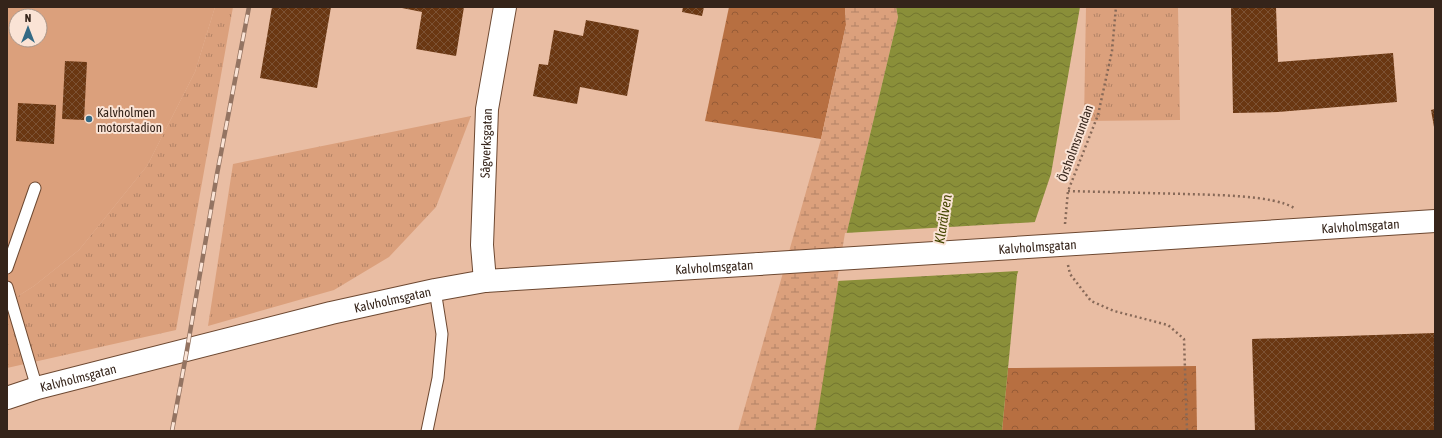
<svg xmlns="http://www.w3.org/2000/svg" width="1442" height="438" viewBox="0 0 1442 438" font-family="'Asap Condensed',sans-serif">
	<style>
		.grass { fill: url(#grass-tufts) }
		.forest { fill: url(#forest-crowns) }
		.wetland { fill: url(#wetland-marsh) }
		.pitch { fill: #dba07c; fill-rule: evenodd }
		.water { fill: url(#water-waves) }
		.pier { fill: #e9bda3 }
		.building { fill: url(#building-cross-hatch) }
		.lines { fill: none; stroke-linecap: round; stroke-linejoin: round }
		.lane-casing { stroke: #6d4831; stroke-width: 13 }
		.secondary-casing { stroke: #6d4831; stroke-width: 24 }
		.path { stroke: #876958; stroke-width: 2.5; stroke-dasharray: 2 3; stroke-linecap: butt }
		.lane { stroke: #fff; stroke-width: 11 }
		.secondary { stroke: #fff; stroke-width: 22 }
		.rail-casing { stroke: #947462; stroke-width: 4.5 }
		.rail { stroke: #fae3d5; stroke-width: 3; stroke-dasharray: 9; stroke-linecap: butt }
		.secondary-bridge-casing { stroke: #6d4831; stroke-width: 24; stroke-linecap: butt }
		.secondary-bridge { stroke: #fff; stroke-width: 22 }
		.poi-dot { fill: #346a85; stroke: #fae3d5; stroke-width: 1.5 }
		.labels { text-anchor: middle; stroke-width: 4; stroke-linejoin: round; paint-order: stroke }
		.poi-label { font-size: 13px; fill: #35241a; stroke: #fae3d5; text-anchor: start }
		.street-label { font-size: 13px; fill: #35241a; stroke: #fae3d5 }
		.water-label { font-size: 14px; font-style: italic; fill: #434500; stroke: #fae3d5 }
	</style>
	<defs>
		<pattern id="grass-tufts" width="24" height="20" patternUnits="userSpaceOnUse"><rect width="24" height="20" fill="#dba07c"/><path d="M3 7l-1-3M5 7V3M7 7l1-3M15 17l-1-3M17 17v-4M19 17l1-3" fill="none" stroke="#b28265"/></pattern>
		<pattern id="forest-crowns" width="20" height="18" patternUnits="userSpaceOnUse"><rect width="20" height="18" fill="#b76f41"/><path d="M2 6a3 3 0 1 1 6 0M12 15a3 3 0 1 1 6 0" fill="none" stroke="#965b36"/></pattern>
		<pattern id="wetland-marsh" width="20" height="14" patternUnits="userSpaceOnUse"><rect width="20" height="14" fill="#dba07c"/><path d="M1 5h8M5 5V1M11 12h8M15 12V8" fill="none" stroke="#b28265"/></pattern>
		<pattern id="water-waves" width="16" height="10" patternUnits="userSpaceOnUse"><rect width="16" height="10" fill="#8a8f39"/><path d="M0 5q4-4 8 0t8 0" fill="none" stroke="#72752f"/></pattern>
		<pattern id="building-cross-hatch" width="8" height="8" patternUnits="userSpaceOnUse"><rect width="8" height="8" fill="#6a3712"/><path d="M0 0l8 8M0 8l8-8" fill="none" stroke="#7c5234"/></pattern>
	</defs>
	<rect width="100%" height="100%" fill="#e9bda3"/>
	<g class="grass">
		<path d="M215,7H233L176,330L7,368V303L34,286L79,250L147,166L195,72Z"/>
		<path d="M1086,7H1178L1180,120L1084,121Z"/>
		<path d="M471,116L436,207L389,257L334,290L208,326L233,164Z"/>
	</g>
	<g class="forest">
		<path d="M729,7H845L846,25L821,139L705,121Z"/>
		<path d="M1196,366L1197,431H1002L1008,368Z"/>
	</g>
	<path class="wetland" d="M845,7H896L898,17L845,240L817,426L815,431H738L821,139L846,25Z"/>
	<path class="pitch" d="M7,7H215L195,72L147,166L79,250L34,286L7,303ZM16,16H40V40H16Z"/>
	<path class="water" d="M896,7H1080L1051,174L1017,275L1002,431H815L845,240L898,17Z"/>
	<path class="pier" d="M1036,222L1020,271L837,281L845,233Z"/>
	<g class="building">
		<path d="M272,7H331L317,88L260,78Z"/>
		<path d="M397,7H464L456,56L416,49L422,12Z"/>
		<path d="M683,7H704L702,16L682,12Z"/>
		<path d="M1231,7H1276L1278,62L1393,53L1397,102L1278,112L1233,113Z"/>
		<path d="M586,20L639,30L627,96L580,87L577,104L533,96L539,64L548,65L554,30L583,36Z"/>
		<path d="M65,61L87,62L84,120L62,119Z"/>
		<path d="M18,103L56,105L54,144L16,141Z"/>
		<path d="M1435,109V127H1434L1431,110Z"/>
		<path d="M1435,333V431H1255L1252,339Z"/>
	</g>
	<g class="lines">
		<g class="lane-casing">
			<g id="lane">
				<path d="M7,268L35,188"/>
				<path d="M7,287L37,388"/>
				<path d="M427,431L438,378L442,334L435,290"/>
			</g>
		</g>
		<g class="secondary-casing">
			<g id="secondary">
				<path id="s1" d="M1108,242L1435,221"/>
				<path id="s2" d="M485,281L482,245L487,109L505,7"/>
				<path id="s3" d="M7,398L37,388L331,313L435,290L485,281L759,264"/>
			</g>
		</g>
		<g class="path">
			<path d="M1068,191C1107,192 1147,193 1186,194C1212,195 1274,195 1294,208"/>
			<path d="M1065,224L1068,191L1098,115L1112,51L1116,7"/>
			<path d="M1068,265L1070,274L1091,301L1114,311L1168,325L1184,339L1187,431"/>
		</g>
		<use href="#lane" class="lane"/>
		<use href="#secondary" class="secondary"/>
		<g class="rail-casing">
			<path id="rail" d="M172,431L187,350L217,174L249,7"/>
		</g>
		<use href="#rail" class="rail"/>
		<g class="secondary-bridge-casing">
			<g id="secondary-bridge">
				<path id="s4" d="M759,264L1108,242"/>
			</g>
		</g>
		<use href="#secondary-bridge" class="secondary-bridge"/>
	</g>
	<circle class="poi-dot" cx="89" cy="119" r="4"/>
	<g class="labels">
		<g class="poi-label">
			<text x="97" y="117">Kalvholmen<tspan x="97" dy="15">motorstadion</tspan></text>
		</g>
		<g class="street-label">
			<text dy="5" stroke="none"><textPath href="#s2" startOffset="138">Sågverksgatan</textPath></text>
			<text transform="translate(1075 143) rotate(-70)" y="5">Örsholmsrundan</text>
			<text dy="5" stroke="none"><textPath href="#s1" startOffset="253">Kalvholmsgatan</textPath></text>
			<text dy="5" stroke="none"><textPath href="#s4" startOffset="279">Kalvholmsgatan</textPath></text>
			<text dy="5" stroke="none"><textPath href="#s3" startOffset="722">Kalvholmsgatan</textPath></text>
			<text dy="5" stroke="none"><textPath href="#s3" startOffset="398">Kalvholmsgatan</textPath></text>
			<text dy="5" stroke="none"><textPath href="#s3" startOffset="74">Kalvholmsgatan</textPath></text>
		</g>
		<g class="water-label">
			<text transform="translate(943 219) rotate(-81)" y="5">Klarälven</text>
		</g>
	</g>
	<rect width="1442" height="438" fill="none" stroke="#35241a" stroke-width="16"/>
	<g transform="translate(28 28)"><circle r="19" fill="#fae3d5" stroke="#ab978a"/>
	<path d="M0-3L7 15L0 10L-7 15Z" fill="#346a85"/>
	<text y="-6" font-size="11" font-weight="bold" text-anchor="middle" fill="#35241a">N</text>
	</g>
</svg>
